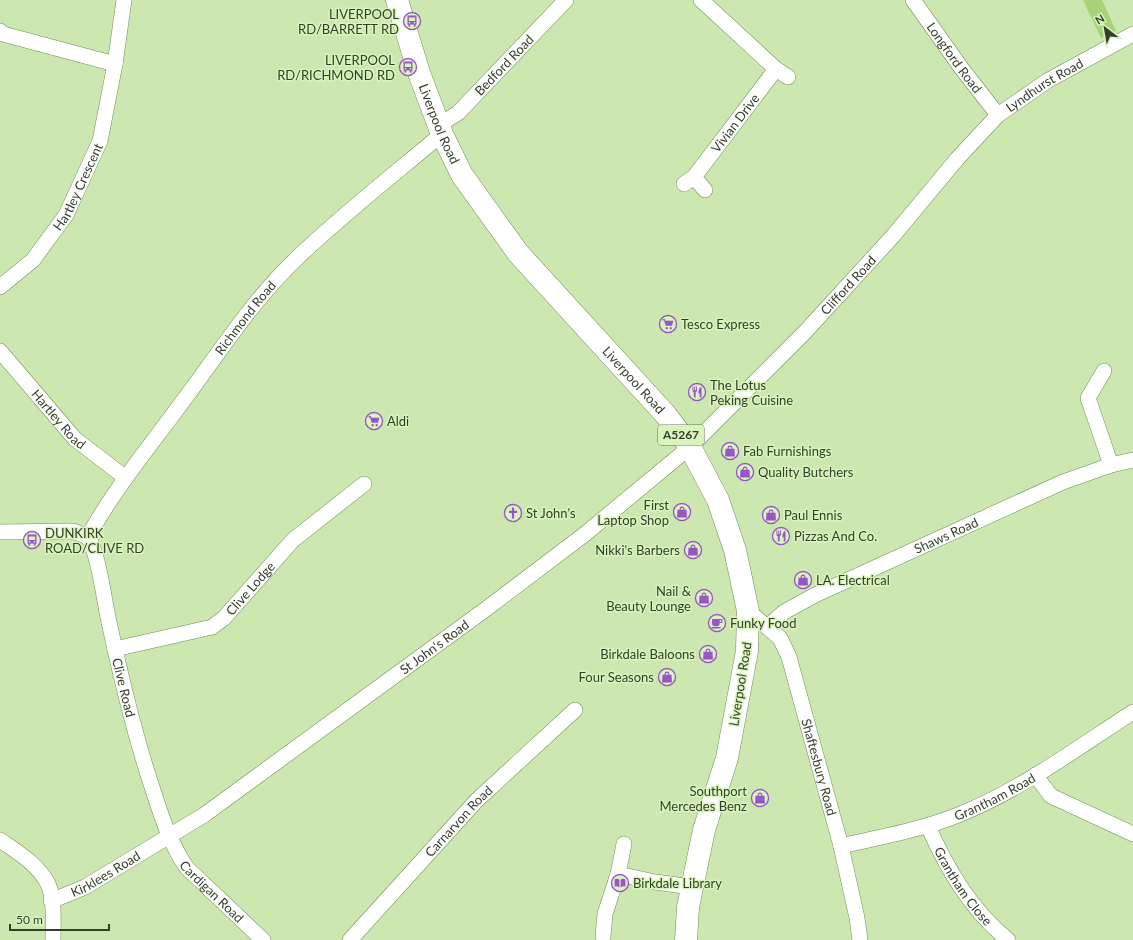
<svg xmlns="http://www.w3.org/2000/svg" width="1133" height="940" viewBox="0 0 1133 940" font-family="Lato,sans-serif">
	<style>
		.green { fill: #a8d278 }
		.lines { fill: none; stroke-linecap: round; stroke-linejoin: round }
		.minor-casing { stroke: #738c58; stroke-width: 16 }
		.primary-casing { stroke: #738c58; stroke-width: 23 }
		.minor { stroke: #fff; stroke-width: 15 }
		.primary { stroke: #fff; stroke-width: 22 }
		.labels { text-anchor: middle; stroke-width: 3; stroke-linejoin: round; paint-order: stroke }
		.shield { fill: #d9f5bd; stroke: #667555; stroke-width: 1 }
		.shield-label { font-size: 12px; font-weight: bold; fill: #343e28 }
		.poi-label { font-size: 13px; fill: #343e28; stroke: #d9f5bd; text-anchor: start }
		.street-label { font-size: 13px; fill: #343e28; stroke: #d9f5bd }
	</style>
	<rect width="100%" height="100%" fill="#cce7b0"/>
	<path class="green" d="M1083,0H1102L1116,31L1101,38Z"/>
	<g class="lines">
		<g class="minor-casing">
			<g id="minor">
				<path d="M701,0L776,69L788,77"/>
				<path id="s1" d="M913,0L962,69L998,115"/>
				<path d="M0,31L3,34L115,64"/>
				<path id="s2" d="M439,125L458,113L566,0"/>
				<path d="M694,177L705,190"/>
				<path id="s3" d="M684,184L694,177L776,69"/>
				<path id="s4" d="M0,287L33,260L66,215L100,141L115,64L124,0"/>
				<path id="s5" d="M0,351L75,439L126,478"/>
				<path d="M1104,371L1088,398L1111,465"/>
				<path d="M0,532L73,531L88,537"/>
				<path id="s6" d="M88,537C114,489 151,445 183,401C219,353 252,301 296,259C342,215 393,175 442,134"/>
				<path id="s7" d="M88,537C99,555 104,600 109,622C121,678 134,733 152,787C161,815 170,844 187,868L263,940"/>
				<path id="s8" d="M748,611L780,638L789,657L841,846L857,918L860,940"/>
				<path id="s9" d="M767,627L784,612L815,595L1063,482L1111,465L1133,460"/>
				<path id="s10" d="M115,649L212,627L224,618L293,540L364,484"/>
				<path d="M1035,775L1051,796L1133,834"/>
				<path id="s11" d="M928,826C947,869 971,910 1008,940"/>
				<path d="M0,840C17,852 38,864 48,884C55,899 53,923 53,940"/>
				<path id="s12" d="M841,846C880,837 921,830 958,815C1021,790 1077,748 1133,712"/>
				<path d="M618,874L624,844"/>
				<path id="s13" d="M51,901L85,887L204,815L486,609L585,534L690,447L805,332L893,236L957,159L998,115L1047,81L1133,34"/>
				<path d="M603,936L605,914L618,874L655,882L692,887"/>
				<path id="s14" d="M350,940L477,800L575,710"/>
			</g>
		</g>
		<g class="primary-casing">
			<g id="primary">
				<path id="s15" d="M397,0L419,73L442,134L462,175L518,253L666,415L690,447L718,500L735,550L748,611L747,651L727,758L704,830L688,907L686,940"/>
			</g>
		</g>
		<use href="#minor" class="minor"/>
		<use href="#primary" class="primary"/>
	</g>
	<defs>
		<g id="bus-ring" transform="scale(0.9)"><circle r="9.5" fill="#d9f5bd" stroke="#9954c8" stroke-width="1.5"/><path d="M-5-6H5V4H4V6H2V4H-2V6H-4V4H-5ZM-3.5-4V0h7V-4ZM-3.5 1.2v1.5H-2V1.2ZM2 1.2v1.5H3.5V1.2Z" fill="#9954c8"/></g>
		<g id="supermarket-ring" transform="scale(0.9)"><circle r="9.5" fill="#d9f5bd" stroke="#9954c8" stroke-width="1.5"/><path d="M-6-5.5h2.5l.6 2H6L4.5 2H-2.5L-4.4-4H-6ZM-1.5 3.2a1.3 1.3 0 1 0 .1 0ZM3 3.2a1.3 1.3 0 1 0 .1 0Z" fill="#9954c8"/></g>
		<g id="restaurant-ring" transform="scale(0.9)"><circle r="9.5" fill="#d9f5bd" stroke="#9954c8" stroke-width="1.5"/><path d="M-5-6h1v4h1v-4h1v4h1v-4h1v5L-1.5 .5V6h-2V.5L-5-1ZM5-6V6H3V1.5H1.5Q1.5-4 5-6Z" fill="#9954c8"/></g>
		<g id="shop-ring" transform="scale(0.9)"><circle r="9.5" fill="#d9f5bd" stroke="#9954c8" stroke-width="1.5"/><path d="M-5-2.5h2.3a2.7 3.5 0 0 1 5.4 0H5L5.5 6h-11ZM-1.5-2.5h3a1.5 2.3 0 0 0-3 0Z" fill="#9954c8"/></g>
		<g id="church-ring" transform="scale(0.9)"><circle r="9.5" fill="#d9f5bd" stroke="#9954c8" stroke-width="1.5"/><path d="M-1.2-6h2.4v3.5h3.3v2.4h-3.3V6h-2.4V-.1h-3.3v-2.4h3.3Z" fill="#9954c8"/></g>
		<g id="cafe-ring" transform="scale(0.9)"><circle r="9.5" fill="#d9f5bd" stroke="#9954c8" stroke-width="1.5"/><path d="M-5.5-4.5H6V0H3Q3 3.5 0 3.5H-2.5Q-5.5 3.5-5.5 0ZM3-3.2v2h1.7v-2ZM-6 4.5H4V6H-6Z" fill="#9954c8"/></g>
		<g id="library-ring" transform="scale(0.9)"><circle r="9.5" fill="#d9f5bd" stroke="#9954c8" stroke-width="1.5"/><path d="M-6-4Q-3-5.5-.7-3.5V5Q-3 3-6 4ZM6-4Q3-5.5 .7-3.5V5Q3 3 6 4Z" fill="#9954c8"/></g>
	</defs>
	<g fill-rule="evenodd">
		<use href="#bus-ring" x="412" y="21"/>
		<use href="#bus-ring" x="408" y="67"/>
		<use href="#supermarket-ring" x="668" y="324"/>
		<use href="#restaurant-ring" x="697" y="392"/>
		<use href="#supermarket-ring" x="374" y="421"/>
		<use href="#shop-ring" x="730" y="451"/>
		<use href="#shop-ring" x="745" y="472"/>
		<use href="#shop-ring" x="682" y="512"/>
		<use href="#church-ring" x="513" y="513"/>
		<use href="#shop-ring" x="771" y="515"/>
		<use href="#restaurant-ring" x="781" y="536"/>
		<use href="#bus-ring" x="32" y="540"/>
		<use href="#shop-ring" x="693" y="550"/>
		<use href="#shop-ring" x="803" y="580"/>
		<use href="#shop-ring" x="704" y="598"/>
		<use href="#cafe-ring" x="717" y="623"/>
		<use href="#shop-ring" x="708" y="654"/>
		<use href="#shop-ring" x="667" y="677"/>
		<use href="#shop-ring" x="760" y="798"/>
		<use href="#library-ring" x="620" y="883"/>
	</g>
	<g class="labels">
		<rect class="shield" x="658" y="425" width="46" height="20" rx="3"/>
		<g class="shield-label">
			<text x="681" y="439">A5267</text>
		</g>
		<g class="poi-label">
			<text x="399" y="19" text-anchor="end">LIVERPOOL<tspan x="399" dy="15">RD/BARRETT RD</tspan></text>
			<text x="395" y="65" text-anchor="end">LIVERPOOL<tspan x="395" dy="15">RD/RICHMOND RD</tspan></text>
			<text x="681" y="329">Tesco Express</text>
			<text x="710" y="390">The Lotus<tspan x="710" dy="15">Peking Cuisine</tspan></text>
			<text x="387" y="426">Aldi</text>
			<text x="743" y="456">Fab Furnishings</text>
			<text x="758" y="477">Quality Butchers</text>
			<text x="669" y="510" text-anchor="end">First<tspan x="669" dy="15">Laptop Shop</tspan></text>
			<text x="526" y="518">St John's</text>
			<text x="784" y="520">Paul Ennis</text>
			<text x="45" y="538">DUNKIRK<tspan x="45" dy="15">ROAD/CLIVE RD</tspan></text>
			<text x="794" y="541">Pizzas And Co.</text>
			<text x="680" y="555" text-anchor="end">Nikki's Barbers</text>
			<text x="816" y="585">LA. Electrical</text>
			<text x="691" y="596" text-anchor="end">Nail &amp;<tspan x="691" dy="15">Beauty Lounge</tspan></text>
			<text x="730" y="628">Funky Food</text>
			<text x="695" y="659" text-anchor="end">Birkdale Baloons</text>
			<text x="654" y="682" text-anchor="end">Four Seasons</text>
			<text x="747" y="796" text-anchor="end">Southport<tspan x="747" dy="15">Mercedes Benz</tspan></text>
			<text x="633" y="888">Birkdale Library</text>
		</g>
		<g class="street-label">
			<text dy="5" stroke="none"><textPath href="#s1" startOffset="71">Longford Road</textPath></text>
			<text dy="5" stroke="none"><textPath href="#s2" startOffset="89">Bedford Road</textPath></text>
			<text dy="5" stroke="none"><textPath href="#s13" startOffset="1294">Lyndhurst Road</textPath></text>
			<text dy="5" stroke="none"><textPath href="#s15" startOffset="131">Liverpool Road</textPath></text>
			<text dy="5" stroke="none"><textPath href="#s3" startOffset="80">Vivian Drive</textPath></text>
			<text dy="5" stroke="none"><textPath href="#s4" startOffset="129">Hartley Crescent</textPath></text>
			<text dy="5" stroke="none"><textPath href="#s13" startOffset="1012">Clifford Road</textPath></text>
			<text dy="5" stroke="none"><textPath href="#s6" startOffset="270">Richmond Road</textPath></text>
			<text dy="5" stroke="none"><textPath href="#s15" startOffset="455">Liverpool Road</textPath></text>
			<text dy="5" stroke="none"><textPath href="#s5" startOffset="90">Hartley Road</textPath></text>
			<text dy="5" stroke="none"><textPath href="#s9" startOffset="202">Shaws Road</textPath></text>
			<text dy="5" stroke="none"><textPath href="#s10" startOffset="154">Clive Lodge</textPath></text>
			<text dy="5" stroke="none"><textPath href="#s13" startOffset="461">St John's Road</textPath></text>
			<text transform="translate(740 684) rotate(-81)" y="5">Liverpool Road</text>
			<text dy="5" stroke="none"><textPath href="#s7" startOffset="155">Clive Road</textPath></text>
			<text dy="5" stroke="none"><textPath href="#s8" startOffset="177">Shaftesbury Road</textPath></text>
			<text dy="5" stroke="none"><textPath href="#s12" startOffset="162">Grantham Road</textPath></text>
			<text dy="5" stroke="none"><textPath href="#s14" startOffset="161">Carnarvon Road</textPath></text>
			<text dy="5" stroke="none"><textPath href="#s13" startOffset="61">Kirklees Road</textPath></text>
			<text dy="5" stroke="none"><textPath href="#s11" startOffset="70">Grantham Close</textPath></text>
			<text dy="5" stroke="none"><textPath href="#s7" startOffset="381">Cardigan Road</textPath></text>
		</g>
	</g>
	<g transform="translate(1105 28) rotate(329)" stroke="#d9f5bd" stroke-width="3" paint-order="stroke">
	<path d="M0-3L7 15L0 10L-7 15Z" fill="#343e28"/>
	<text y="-6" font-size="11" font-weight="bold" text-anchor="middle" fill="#343e28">N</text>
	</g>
	<path d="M10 924v6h99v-6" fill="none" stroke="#343e28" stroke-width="2"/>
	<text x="16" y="924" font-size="12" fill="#343e28" stroke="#d9f5bd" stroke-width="3" paint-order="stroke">50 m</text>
</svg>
